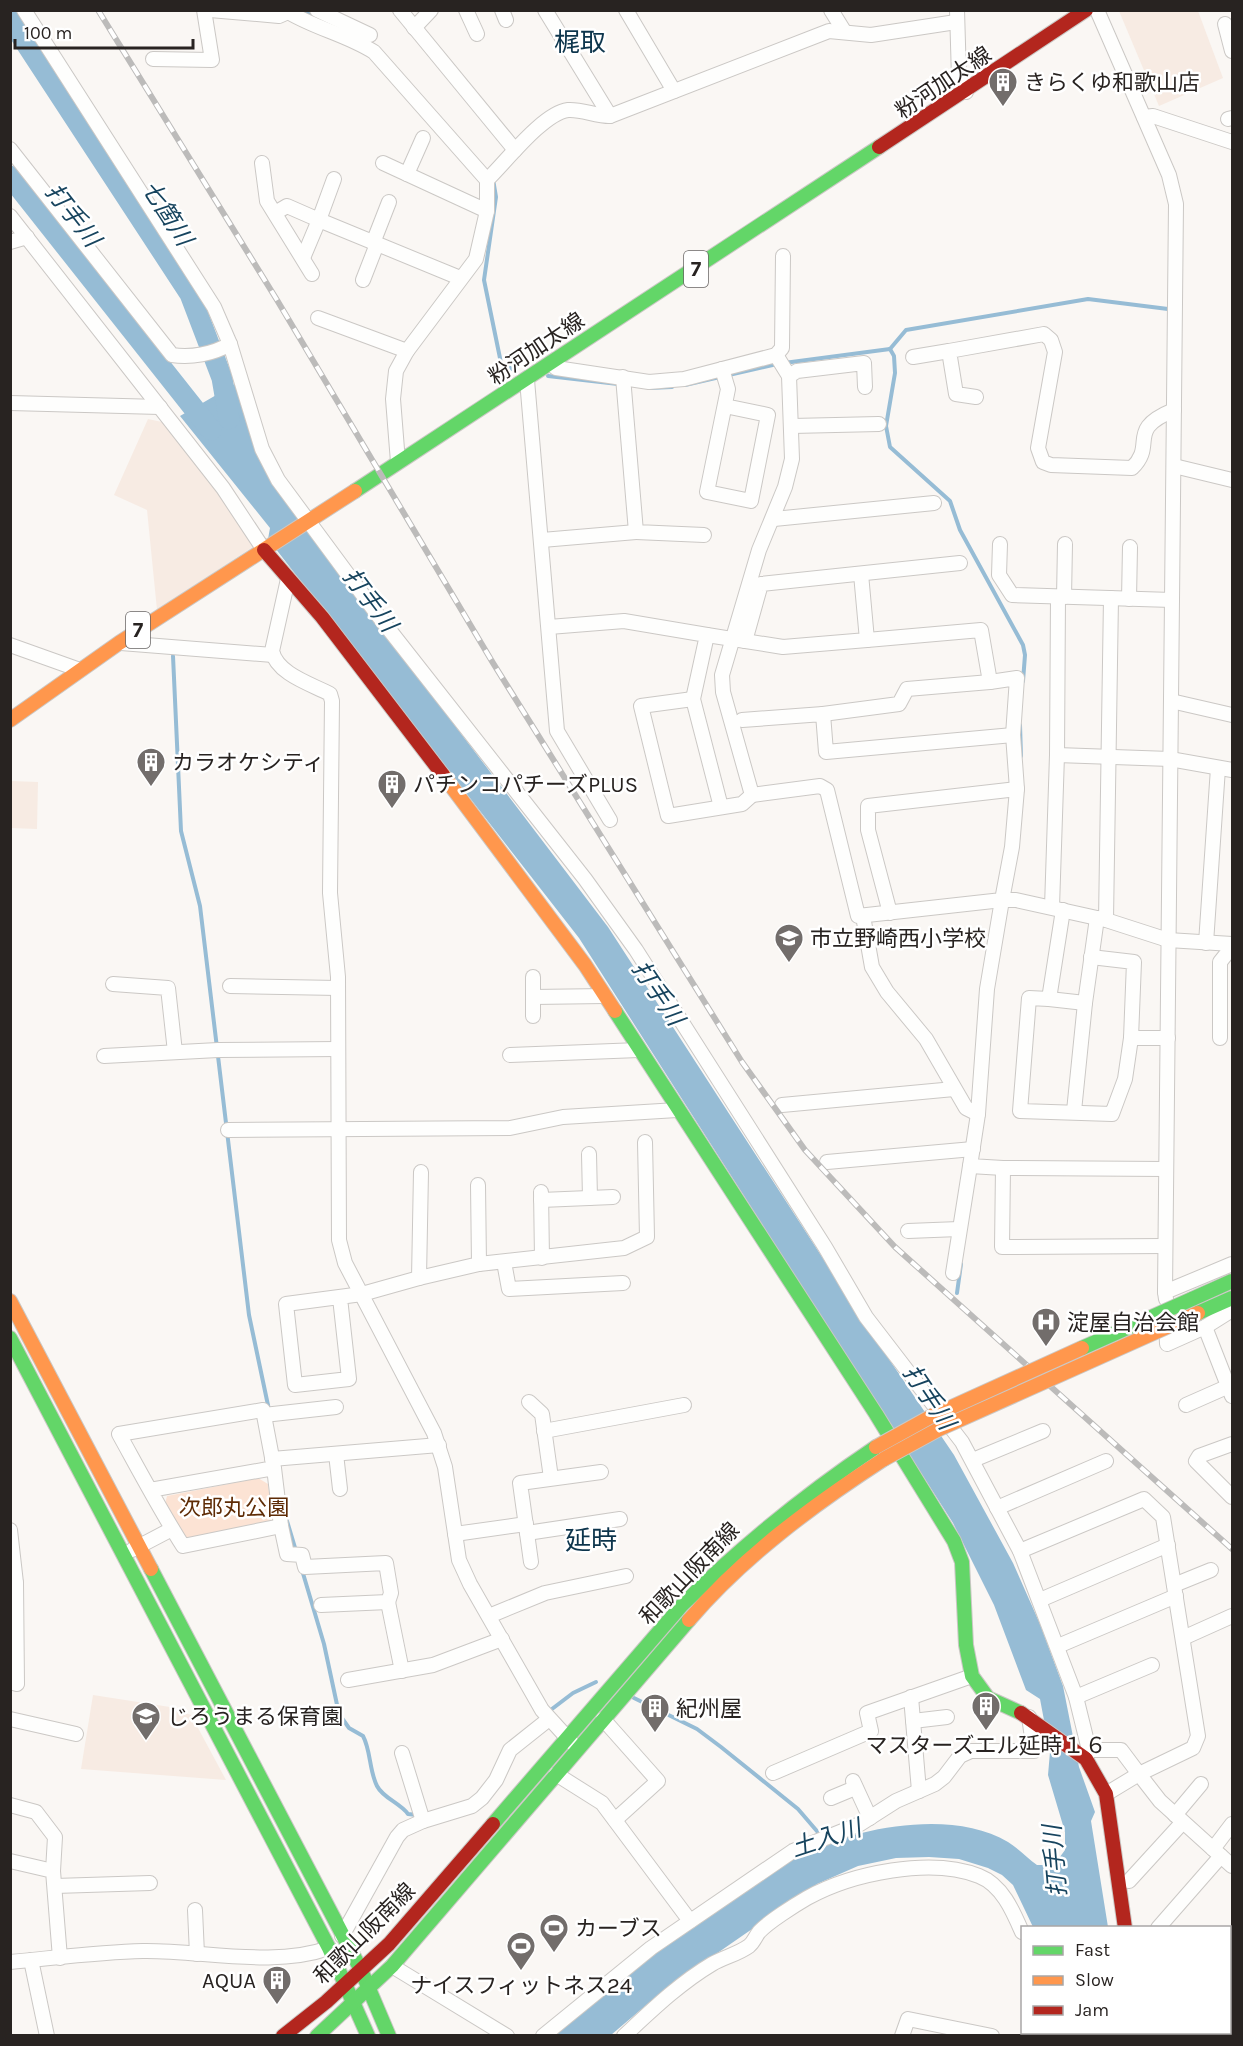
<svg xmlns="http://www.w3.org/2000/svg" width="1243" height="2046" viewBox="0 0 1243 2046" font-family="Karla,'Noto Sans JP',sans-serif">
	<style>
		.built { fill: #f7ebe3 }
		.green { fill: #fce3d4 }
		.water { fill: #96bcd5 }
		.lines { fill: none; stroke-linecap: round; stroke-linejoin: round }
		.stream { stroke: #96bcd5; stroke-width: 4 }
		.river { stroke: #96bcd5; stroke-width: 21 }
		.street-casing { stroke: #cbc8c5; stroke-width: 16 }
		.fast-casing { stroke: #cbc8c5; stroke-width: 16 }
		.slow-casing { stroke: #cbc8c5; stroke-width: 16 }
		.jam-casing { stroke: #cbc8c5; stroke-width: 16 }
		.street { stroke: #fefefd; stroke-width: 14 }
		.fast { stroke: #63d668; stroke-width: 14 }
		.slow { stroke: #ff974d; stroke-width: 14 }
		.jam { stroke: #b3261e; stroke-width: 14 }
		.rail-casing { stroke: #bcbbba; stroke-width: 6 }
		.rail { stroke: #fff; stroke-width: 4; stroke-dasharray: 11; stroke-linecap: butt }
		.fast-bridge-casing { stroke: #cbc8c5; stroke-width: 16; stroke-linecap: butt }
		.slow-bridge-casing { stroke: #cbc8c5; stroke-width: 16; stroke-linecap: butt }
		.fast-bridge { stroke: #63d668; stroke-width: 14 }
		.slow-bridge { stroke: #ff974d; stroke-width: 14 }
		.labels { text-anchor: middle; stroke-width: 5; stroke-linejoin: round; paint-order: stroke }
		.shield { fill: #fff; stroke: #686564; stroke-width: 1.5 }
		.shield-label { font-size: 21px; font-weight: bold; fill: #282321 }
		.street-label { font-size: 22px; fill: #282321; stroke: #fff }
		.poi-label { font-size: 22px; fill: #282321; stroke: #fff; text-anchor: start }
		.park-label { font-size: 22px; fill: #5e2b05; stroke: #fff }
		.water-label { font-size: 24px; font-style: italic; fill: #17445e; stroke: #fff }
		.quarter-label { font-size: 26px; fill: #0d354c; stroke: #fff }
	</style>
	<rect width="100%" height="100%" fill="#faf7f4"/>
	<g class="built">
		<path d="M1119,11H1198L1223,78L1159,106Z"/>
		<path d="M148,419L162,422L257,544L157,610L147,510L114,495Z"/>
		<path d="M11,781L38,782L37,829L11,828Z"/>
		<path d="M93,1695L170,1707L191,1715L226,1780L81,1769Z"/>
	</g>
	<path class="green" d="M258,1478L268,1484L272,1518L268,1525L189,1539L183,1536L165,1504L167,1496Z"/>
	<path class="water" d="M237,383L260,459L326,556L608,927L874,1337L954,1455L1013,1563L1040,1624L1063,1686L1079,1767L1095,1812L1091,1821L1108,1927H1033L1013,1885L1002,1875L988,1868L959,1859L929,1857L896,1858L858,1866L817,1884L664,1990L611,2035H556L649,1955L799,1855C855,1828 951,1808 1008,1842C1018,1848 1027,1858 1037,1865H1054L1065,1850V1832L1048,1775L1050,1752L1040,1699L1026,1690L994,1605L953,1523L579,938L268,539L270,528L180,416Z"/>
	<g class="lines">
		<g class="stream">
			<path d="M302,10L318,18"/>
			<path d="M493,179L496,197L484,280L501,363L514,370"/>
			<path d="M890,349L894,356L895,373L886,426L890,447L950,501L960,530L1023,645L1025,655L1023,681"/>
			<path d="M890,349L906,330L1088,299L1168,309"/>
			<path d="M784,363L890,349"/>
			<path d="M548,376L618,384"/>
			<path d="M685,385L777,364"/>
			<path d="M649,388L672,387"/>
			<path d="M173,656L181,831L200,906L249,1315L269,1410"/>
			<path d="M1020,725L1021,756"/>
			<path d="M957,1293L961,1264"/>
			<path d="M287,1521L296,1551"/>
			<path d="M302,1570L324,1644L339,1714L349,1728L363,1736C371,1751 369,1770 377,1786C383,1798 400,1803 408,1814L417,1815"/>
			<path d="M634,1698L697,1729L721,1747L798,1809L822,1837"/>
			<path d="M548,1712L573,1693L596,1682"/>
		</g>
		<g class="river">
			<path d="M10,19L190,294L222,378L229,419"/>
			<path d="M10,176L211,430"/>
		</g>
		<g class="street-casing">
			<g id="street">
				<path d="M24,10L214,307L230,344"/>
				<path d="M210,10L279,16L288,12"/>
				<path d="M285,10C313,28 346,34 374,52L487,180"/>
				<path d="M317,10L370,35"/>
				<path d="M400,10L515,150"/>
				<path d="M466,10L477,34"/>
				<path d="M502,10L506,20"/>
				<path d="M545,10L610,116"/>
				<path d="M626,10L674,91"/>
				<path d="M831,10L844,31"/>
				<path d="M957,10L959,78L966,92"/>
				<path d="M1097,10L1169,175L1176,204L1165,1292"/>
				<path d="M1225,24L1232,51"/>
				<path d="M414,28L431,10"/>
				<path d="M153,59L212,60L204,10"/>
				<path d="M1144,117L1153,116L1232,142"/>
				<path d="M1228,119L1232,118"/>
				<path d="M10,149L172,355C191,358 213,354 230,344L262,449L278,480L380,618L585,879L636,950L825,1247L866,1317L962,1442L1020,1551L1076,1697L1089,1750"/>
				<path d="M262,163L267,201L312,274"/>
				<path d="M383,163L487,211"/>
				<path d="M407,174L423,138"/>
				<path d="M275,213L287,206L319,220L334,179"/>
				<path d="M10,216L223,488L264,550"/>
				<path d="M10,242L27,237"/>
				<path d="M373,243L389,202"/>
				<path d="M303,258L319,220L460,278"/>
				<path d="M363,280L377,244"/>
				<path d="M318,318L407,351"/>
				<path d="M776,355L789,376L792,459L785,487L759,550L722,675L723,692L752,795L820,786L827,790L858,916L1002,900L1012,847L1017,789L868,806V830L890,913"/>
				<path d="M913,357L949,351"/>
				<path d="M551,364L556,368L649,382L684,379L776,355L782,348L783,256"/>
				<path d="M722,369L728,389L707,492L751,501L768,415L725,406"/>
				<path d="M789,376L797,371L864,363L865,387"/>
				<path d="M623,377L636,532L704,535"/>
				<path d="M527,380L557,731L610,820"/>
				<path d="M976,397L956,394L949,351L1044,334L1051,340L1055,352L1038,448L1043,462L1051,465L1132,468C1157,444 1125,430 1174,410"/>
				<path d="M10,403L160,407"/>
				<path d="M792,426L879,424"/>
				<path d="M398,462L393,399L396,371L407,351L476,259L487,211V180C505,163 543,113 568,110C582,109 595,116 610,116L829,31L871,35L956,22"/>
				<path d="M1174,466L1232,480"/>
				<path d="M774,519L934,503"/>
				<path d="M542,540L636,532"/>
				<path d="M1000,544L999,575L1012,595L1172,600"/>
				<path d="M288,579L272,651C277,674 311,684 330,694L332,701L330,893L338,977L339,1240L345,1263L434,1433L445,1467L459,1560L470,1584L542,1710L572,1743"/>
				<path d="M1064,597L1065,544"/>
				<path d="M1129,599L1130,547"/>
				<path d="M549,627L624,621L707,635L693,699L721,807"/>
				<path d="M707,635L783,647L867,640L861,574"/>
				<path d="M745,641L761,584L960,563"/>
				<path d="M121,643L273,655"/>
				<path d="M10,645L80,670"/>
				<path d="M990,682L1017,678L1013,735L1017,789"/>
				<path d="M693,699L641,706L668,816L742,804L752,795"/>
				<path d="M1171,701L1232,715"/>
				<path d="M823,714L899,704L907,689L990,682L981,630L867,640"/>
				<path d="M742,720L823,714L826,752L1013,735"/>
				<path d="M1057,755L1170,759L1232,770"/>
				<path d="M1052,907L1057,755L1058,597"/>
				<path d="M1063,910L1049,999L1029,998L1020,1111L1112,1114L1125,1079L1131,1038"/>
				<path d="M863,916L872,967L887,992L926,1039L966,1108L978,1114L970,1166L1003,1168"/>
				<path d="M1106,920L1111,598"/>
				<path d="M1206,943L1218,768"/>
				<path d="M1091,957L1134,962L1131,1038H1168"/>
				<path d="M533,977V1016"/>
				<path d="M113,984L168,988L175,1052"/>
				<path d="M230,986L338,988"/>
				<path d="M533,997L605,996"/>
				<path d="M1049,999L1085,1003L1097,918"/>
				<path d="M1220,1038V962L1232,947"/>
				<path d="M510,1055L639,1050"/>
				<path d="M104,1056L218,1050L338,1049"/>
				<path d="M782,1105L954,1089"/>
				<path d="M1074,1111L1085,1003"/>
				<path d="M978,1114L987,989L1002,900H1016L1106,920L1168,940L1232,944"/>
				<path d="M228,1130L510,1128L563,1117L677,1110"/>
				<path d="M589,1154L590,1198"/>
				<path d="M827,1162L973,1149"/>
				<path d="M541,1192L542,1258"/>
				<path d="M541,1200L613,1197"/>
				<path d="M908,1231L959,1229"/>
				<path d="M1164,1246L1002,1247L1003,1168L1166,1169"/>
				<path d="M504,1262L509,1289L623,1283"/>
				<path d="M479,1264L624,1248L647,1237L645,1142"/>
				<path d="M953,1273L970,1166"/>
				<path d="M419,1278L479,1264L478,1185"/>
				<path d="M340,1298L349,1379L295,1385L286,1304L362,1294L419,1278L421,1172"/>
				<path d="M1166,1299L1165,1292L1232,1264"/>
				<path d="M1166,1318L1167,1344L1205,1327L1232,1310"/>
				<path d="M1205,1327L1232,1396"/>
				<path d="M529,1402L542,1414L551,1478"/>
				<path d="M1186,1405L1229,1386"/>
				<path d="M264,1415L336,1407"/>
				<path d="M544,1431L684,1405"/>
				<path d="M1232,1444L1199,1456L1196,1461L1232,1497"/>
				<path d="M336,1454L340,1489"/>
				<path d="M272,1459L439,1445"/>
				<path d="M973,1460L1043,1431"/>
				<path d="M150,1490L274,1468L281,1526L183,1546C160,1510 140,1472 119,1434L263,1410L274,1468"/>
				<path d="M997,1508L1106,1461"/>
				<path d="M281,1526L287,1554L302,1555L305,1567L386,1563L391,1593L388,1602L321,1605"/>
				<path d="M10,1530L16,1583L10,1582"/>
				<path d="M527,1533L620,1519"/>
				<path d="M455,1534L526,1524"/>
				<path d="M132,1550L172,1529"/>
				<path d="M1020,1551L1144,1499L1163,1517L1198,1736L1193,1748L1139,1774L1121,1750H1089L1086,1758"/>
				<path d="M531,1562L520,1483L601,1472"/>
				<path d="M1174,1585L1211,1570"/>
				<path d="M1040,1600L1168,1545"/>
				<path d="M388,1602L402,1671"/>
				<path d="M489,1616L545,1593L626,1576"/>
				<path d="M1183,1638L1232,1616"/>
				<path d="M1058,1646L1176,1596"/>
				<path d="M348,1680L433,1665L502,1639"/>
				<path d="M10,1682L17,1684L16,1583"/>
				<path d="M911,1697L919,1791"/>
				<path d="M1076,1697L1152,1665"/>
				<path d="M10,1719L76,1734"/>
				<path d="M603,1719L658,1781L615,1820"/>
				<path d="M913,1721L947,1717"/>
				<path d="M402,1753L423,1821L472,1806L482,1798L496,1780L510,1750L549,1719"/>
				<path d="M773,1773L871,1731L867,1713L972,1676"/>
				<path d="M556,1774L602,1803L690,1921"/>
				<path d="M853,1781L870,1818"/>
				<path d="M1106,1794L1139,1774L1160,1801L1232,1866"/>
				<path d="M831,1798L855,1788"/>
				<path d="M10,1805L36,1812L55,1837L53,1871"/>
				<path d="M1175,1815L1201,1784"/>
				<path d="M1213,1849L1232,1824"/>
				<path d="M10,1861L53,1871L60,1958"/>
				<path d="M1129,1881L1182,1823"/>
				<path d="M55,1886L150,1883"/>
				<path d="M195,1910L197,1954"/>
				<path d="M1158,1928L1221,1856"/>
				<path d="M342,1936L397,1837L403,1830L423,1821"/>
				<path d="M31,1960L47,2036"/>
				<path d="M10,1962C54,1958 99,1952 143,1951C201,1950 273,1968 329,1948"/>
				<path d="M392,1966L507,2036"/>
				<path d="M1066,2032L1067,2036"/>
				<path d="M543,2036L651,1948L793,1851L860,1824L896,1801L935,1784L944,1777L960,1756L971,1751H1034L1029,1717"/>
				<path d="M624,2036C652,2010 680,1983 712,1964C724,1957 738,1954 749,1946C754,1942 755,1937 759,1932C768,1922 795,1905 807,1898C852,1873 931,1857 979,1876C1002,1885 1013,1911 1022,1932"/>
				<path d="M902,2036L908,2019L992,2036"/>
			</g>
		</g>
		<g class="fast-casing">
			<g id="fast">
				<path d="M355,491L879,147"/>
				<path d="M615,1011L876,1414L954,1541L962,1562L966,1645L972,1676L988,1698L1021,1713"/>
				<path d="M1192,1299L1232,1281"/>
				<path d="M1198,1313L1232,1298"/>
				<path d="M10,1338L329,1948L368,2036"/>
				<path d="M151,1569L361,1970L389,2036"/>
				<path d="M493,1824L682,1605C742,1546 806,1494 876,1447"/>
				<path d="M1165,2032L1167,2036"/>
				<path d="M317,2036L392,1966L689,1620"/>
			</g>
		</g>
		<g class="slow-casing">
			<g id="slow">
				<path d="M10,720L119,643L355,491"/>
				<path d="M443,775L585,965L615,1011"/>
				<path d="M10,1301L151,1569"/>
				<path d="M689,1620C744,1556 813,1505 884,1459"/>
			</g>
		</g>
		<g class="jam-casing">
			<g id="jam">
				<path d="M879,147L1086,10"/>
				<path d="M264,550L322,617L443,775"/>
				<path d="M1021,1713L1086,1759L1106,1794L1125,1928"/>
				<path d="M283,2036L326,2002L389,1944L493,1824"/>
			</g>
		</g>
		<use href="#street" class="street"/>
		<use href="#fast" class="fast"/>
		<use href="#slow" class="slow"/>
		<use href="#jam" class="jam"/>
		<g class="rail-casing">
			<path id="rail" d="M98,10L277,300L493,663L742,1062L805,1150L895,1247L1232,1549"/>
		</g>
		<use href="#rail" class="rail"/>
		<g class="fast-bridge-casing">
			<path id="fast-bridge" d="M1082,1348L1192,1299"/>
		</g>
		<g class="slow-bridge-casing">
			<g id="slow-bridge">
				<path d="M876,1447L932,1416L1082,1348"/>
				<path d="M884,1459L939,1429L1198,1313"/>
			</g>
		</g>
		<use href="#fast-bridge" class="fast-bridge"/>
		<use href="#slow-bridge" class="slow-bridge"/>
	</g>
	<defs>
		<g id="building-pin" transform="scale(1.5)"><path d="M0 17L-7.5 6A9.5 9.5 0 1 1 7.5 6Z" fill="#726d6b" stroke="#fff"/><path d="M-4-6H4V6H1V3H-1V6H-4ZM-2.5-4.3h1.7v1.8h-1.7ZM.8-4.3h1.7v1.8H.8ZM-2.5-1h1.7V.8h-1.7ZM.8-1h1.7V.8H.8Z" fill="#fff"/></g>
		<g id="school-pin" transform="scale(1.5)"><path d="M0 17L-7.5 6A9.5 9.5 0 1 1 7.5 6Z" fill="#726d6b" stroke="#fff"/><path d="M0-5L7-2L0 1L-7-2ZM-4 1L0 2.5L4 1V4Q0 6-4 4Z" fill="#fff"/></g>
		<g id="hospital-pin" transform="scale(1.5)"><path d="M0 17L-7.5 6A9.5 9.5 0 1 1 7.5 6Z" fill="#726d6b" stroke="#fff"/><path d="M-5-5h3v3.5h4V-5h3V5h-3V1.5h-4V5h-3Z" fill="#fff"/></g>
		<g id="stadium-pin" transform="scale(1.5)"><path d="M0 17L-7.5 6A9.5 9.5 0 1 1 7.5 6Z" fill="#726d6b" stroke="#fff"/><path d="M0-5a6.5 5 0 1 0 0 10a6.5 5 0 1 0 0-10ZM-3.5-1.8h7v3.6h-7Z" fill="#fff"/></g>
	</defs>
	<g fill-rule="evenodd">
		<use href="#building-pin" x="1003" y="82"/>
		<use href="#building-pin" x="151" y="762"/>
		<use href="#building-pin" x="392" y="784"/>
		<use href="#school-pin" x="789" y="938"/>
		<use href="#hospital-pin" x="1046" y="1322"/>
		<use href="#building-pin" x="986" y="1706"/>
		<use href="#building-pin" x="655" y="1708"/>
		<use href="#school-pin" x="146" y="1716"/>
		<use href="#stadium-pin" x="554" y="1928"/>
		<use href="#stadium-pin" x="521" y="1946"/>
		<use href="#building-pin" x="277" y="1980"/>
	</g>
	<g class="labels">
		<g class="shield">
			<rect x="684" y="251" width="24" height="36" rx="4.5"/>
			<rect x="126" y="612" width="24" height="36" rx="4.5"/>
		</g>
		<g class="shield-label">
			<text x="696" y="276">7</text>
			<text x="138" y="637">7</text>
		</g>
		<g class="street-label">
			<text transform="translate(943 82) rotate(-34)" y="8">粉河加太線</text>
			<text transform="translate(536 348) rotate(-34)" y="8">粉河加太線</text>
			<text transform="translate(689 1573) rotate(-46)" y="8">和歌山阪南線</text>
			<text transform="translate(364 1933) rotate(-45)" y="8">和歌山阪南線</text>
		</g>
		<g class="poi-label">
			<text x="1024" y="90">きらくゆ和歌山店</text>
			<text x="172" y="770">カラオケシティ</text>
			<text x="413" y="792">パチンコパチーズPLUS</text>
			<text x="810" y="946">市立野崎西小学校</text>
			<text x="1067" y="1330">淀屋自治会館</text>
			<text x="676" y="1716">紀州屋</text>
			<text x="167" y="1724">じろうまる保育園</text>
			<text x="986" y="1753" text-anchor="middle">マスターズエル延時１６</text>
			<text x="575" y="1936">カーブス</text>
			<text x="256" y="1988" text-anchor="end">AQUA</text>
			<text x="521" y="1993" text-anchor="middle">ナイスフィットネス24</text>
		</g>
		<g class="park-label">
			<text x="234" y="1515">次郎丸公園</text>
		</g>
		<g class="water-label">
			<text transform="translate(167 213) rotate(57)" y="8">七箇川</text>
			<text transform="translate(73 215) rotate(52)" y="8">打手川</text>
			<text transform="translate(370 600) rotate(53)" y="8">打手川</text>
			<text transform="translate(658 993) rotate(56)" y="8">打手川</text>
			<text transform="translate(929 1397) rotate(56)" y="8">打手川</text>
			<text transform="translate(826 1838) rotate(-18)" y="8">土入川</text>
			<text transform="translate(1055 1861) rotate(-95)" y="8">打手川</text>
		</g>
		<g class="quarter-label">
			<text x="580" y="51">梶取</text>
			<text x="591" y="1549">延時</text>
		</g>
	</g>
	<rect width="1243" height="2046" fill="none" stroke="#282321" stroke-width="24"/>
	<rect x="1021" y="1926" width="210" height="108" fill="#ffffff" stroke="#a9a7a6" stroke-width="1.5"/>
	<rect x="1033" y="1946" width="30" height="9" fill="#63d668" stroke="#a9a7a6" stroke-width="1.5"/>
	<text x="1075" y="1956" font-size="18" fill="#282321">Fast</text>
	<rect x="1033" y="1976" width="30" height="9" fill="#ff974d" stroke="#a9a7a6" stroke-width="1.5"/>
	<text x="1075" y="1986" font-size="18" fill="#282321">Slow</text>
	<rect x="1033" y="2006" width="30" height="9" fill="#b3261e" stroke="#a9a7a6" stroke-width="1.5"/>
	<text x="1075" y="2016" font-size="18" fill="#282321">Jam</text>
	<path d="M15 39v9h178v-9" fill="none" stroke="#282321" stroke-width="3"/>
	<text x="24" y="39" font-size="18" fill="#282321" stroke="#ffffff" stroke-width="4.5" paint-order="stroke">100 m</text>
</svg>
